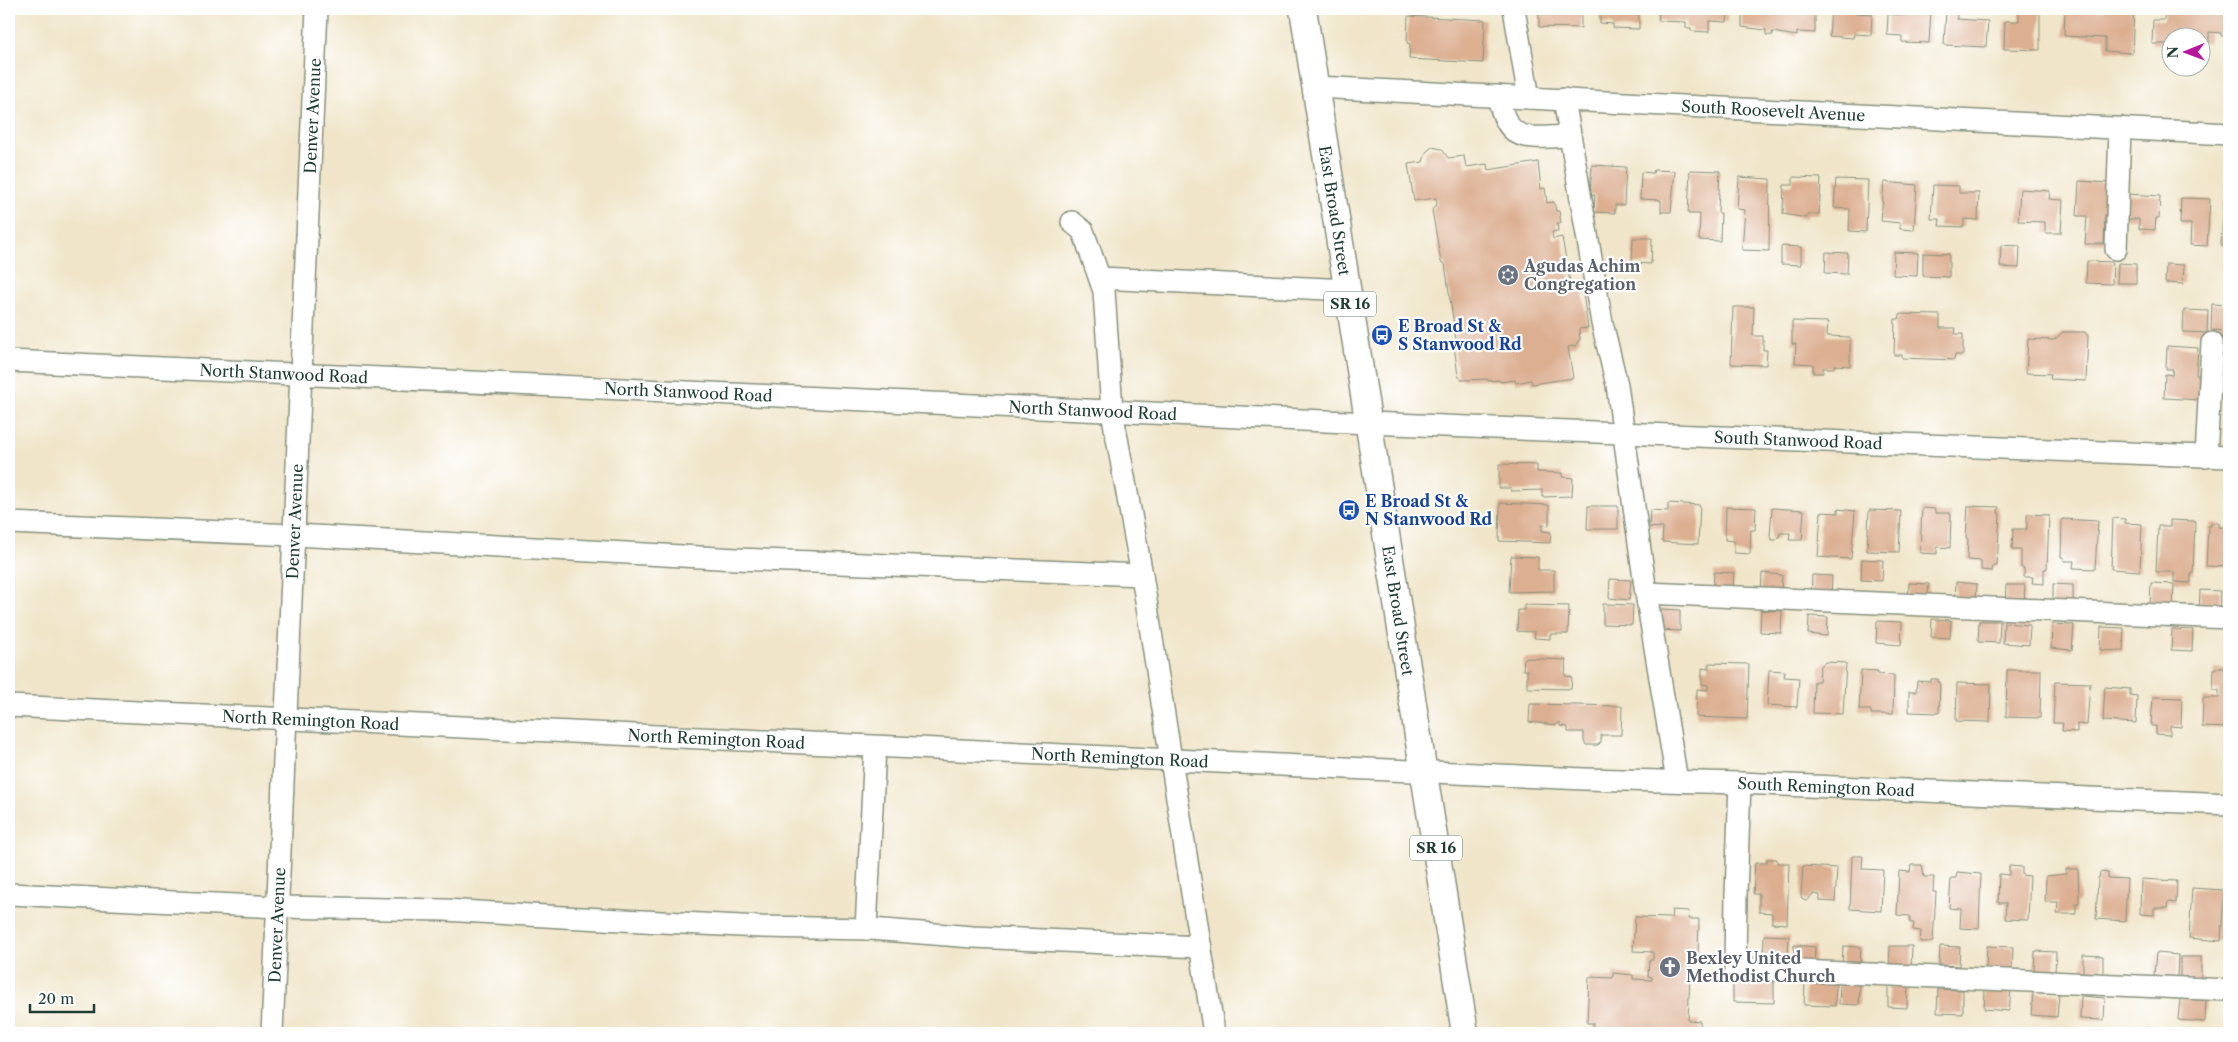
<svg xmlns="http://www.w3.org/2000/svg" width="2238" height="1042" viewBox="0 0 2238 1042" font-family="'Libre Caslon Text',serif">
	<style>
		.building { fill: #dcaf91 }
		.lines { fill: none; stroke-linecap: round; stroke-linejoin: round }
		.minor-casing { stroke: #88917e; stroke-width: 24 }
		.major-casing { stroke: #88917e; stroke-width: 29 }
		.minor { stroke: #fff; stroke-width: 21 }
		.major { stroke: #fff; stroke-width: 26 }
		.labels { text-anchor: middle; stroke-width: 4.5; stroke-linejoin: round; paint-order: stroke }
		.shield { fill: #fff; stroke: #627771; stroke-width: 1 }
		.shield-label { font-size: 15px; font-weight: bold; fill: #1f3d34 }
		.street-label { font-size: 16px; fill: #1f3d34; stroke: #fff }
		.worship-label { font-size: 16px; font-weight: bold; fill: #5b616d; stroke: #fff; text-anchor: start }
		.transit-label { font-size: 16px; font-weight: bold; fill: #164399; stroke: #fff; text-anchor: start }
	</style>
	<rect width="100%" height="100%" fill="#fff"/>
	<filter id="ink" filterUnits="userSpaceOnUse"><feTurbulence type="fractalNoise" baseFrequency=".02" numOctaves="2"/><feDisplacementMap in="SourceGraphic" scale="10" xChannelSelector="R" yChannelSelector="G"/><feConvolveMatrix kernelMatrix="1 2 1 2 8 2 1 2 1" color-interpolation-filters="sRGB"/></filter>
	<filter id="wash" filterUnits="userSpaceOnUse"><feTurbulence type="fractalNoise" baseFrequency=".0096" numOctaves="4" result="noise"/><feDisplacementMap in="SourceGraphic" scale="20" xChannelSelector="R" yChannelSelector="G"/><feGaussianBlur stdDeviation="1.12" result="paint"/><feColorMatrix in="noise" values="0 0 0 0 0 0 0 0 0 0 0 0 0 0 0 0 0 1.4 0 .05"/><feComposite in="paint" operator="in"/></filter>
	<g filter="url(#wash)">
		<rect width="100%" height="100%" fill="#f0e5c9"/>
		<g id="blocks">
			<g class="building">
				<path d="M1425,9H1450V12Z"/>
				<path d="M1539,9H1581V28L1539,27Z"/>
				<path d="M1600,9H1639V29L1613,28V24L1600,23Z"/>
				<path d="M1659,9H1728L1727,22L1709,21V32L1691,31V28H1686V22L1658,21Z"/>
				<path d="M1742,9H1815V33L1797,32V36L1772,32L1773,35H1766V30L1742,27Z"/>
				<path d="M1831,9H1856V13L1872,14L1871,35L1854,34L1853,38L1829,36Z"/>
				<path d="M1904,9H1931L1929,43L1902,42V36L1887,35L1888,14L1904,15Z"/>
				<path d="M1946,9H1957V19L1988,21L1986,47L1944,45Z"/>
				<path d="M2019,9H2040V50L2004,49L2005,21H2019Z"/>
				<path d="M2065,9L2103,11V9H2134L2132,53L2105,51V38L2064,36Z"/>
				<path d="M2165,9L2229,12V36H2221V33L2209,32V43H2200V38H2170V44H2152L2153,20H2164Z"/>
				<path d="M1408,16L1485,20L1483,63L1409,59L1410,44L1407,43Z"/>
				<path d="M1432,147L1442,149L1448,158L1464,156L1466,167L1487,164L1488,170L1538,162L1541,189L1545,188L1547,203L1554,202L1556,211H1559L1561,223H1557L1558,231L1552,232L1553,239L1562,237L1571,288L1582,287L1588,328L1579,329L1580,339L1575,346L1568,347L1573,378L1532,384L1531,380L1516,383L1515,380L1500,382L1499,380L1488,381V379L1463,380L1458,376L1454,345L1456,340L1445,264L1441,262L1432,210L1437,204L1436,198L1414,201L1408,164L1423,162L1426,152Z"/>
				<path d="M1592,165L1626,167L1624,205H1615V213L1594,212L1595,195H1590Z"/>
				<path d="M1654,170L1675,171L1671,212H1661V200L1640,199L1641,172L1653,173Z"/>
				<path d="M1690,170L1720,171L1718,213H1721L1720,241L1699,240L1700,214H1688Z"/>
				<path d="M1739,177L1770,179L1769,251L1742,250L1745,210L1737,209Z"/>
				<path d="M1793,177L1821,178L1819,214H1807V218L1783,214L1784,185H1793Z"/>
				<path d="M1836,179L1868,180L1866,232L1849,231L1850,209L1834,208Z"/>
				<path d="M2079,181L2111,183L2109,216L2105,215L2104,244H2085L2087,216H2077Z"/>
				<path d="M1884,182L1917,185L1914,230L1900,229V223L1881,221Z"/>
				<path d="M1933,185L1959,186V193H1979L1978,220L1964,219V227L1939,226L1940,219H1931Z"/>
				<path d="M2020,189L2050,191L2049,199L2063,200L2061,233H2045V222L2018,221Z"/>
				<path d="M2128,194L2160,196L2159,218H2156L2155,230L2139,229V219H2126Z"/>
				<path d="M2181,198L2210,199L2207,246L2190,245L2191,224H2180Z"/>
				<path d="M2224,200H2229V245H2221Z"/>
				<path d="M1633,238H1652L1651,264L1632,263Z"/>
				<path d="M2001,245L2020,246L2019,268L2000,267Z"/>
				<path d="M1781,246L1801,247V265L1781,264Z"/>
				<path d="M1826,252L1848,253L1847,274L1825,273Z"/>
				<path d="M1894,252L1918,253L1917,276L1893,275Z"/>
				<path d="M1923,253L1949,254V277L1923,276Z"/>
				<path d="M2087,261L2113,262L2112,284L2086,283Z"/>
				<path d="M2118,263L2136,264V283H2117Z"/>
				<path d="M2166,264L2184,265L2183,284L2165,283Z"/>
				<path d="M2212,304L2229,305V331L2211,330Z"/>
				<path d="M1733,307H1754L1753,336H1763V350H1767L1766,365L1731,364Z"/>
				<path d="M2184,310L2208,311L2207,333L2183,332Z"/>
				<path d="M1900,314L1940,315V328H1956L1955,334H1963V355H1955L1954,360L1902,358V355H1894L1895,319H1899Z"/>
				<path d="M1792,321L1828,322L1827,336L1850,337V366L1835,365L1834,368H1823V373H1813V364L1795,363L1796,344H1792Z"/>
				<path d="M2063,332H2085L2088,336L2086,381L2050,379L2051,374L2026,373L2028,339L2054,340Z"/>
				<path d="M2167,346L2198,348L2196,375H2202L2201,400L2164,398L2165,374L2172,375L2173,369H2166Z"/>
				<path d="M2217,360L2228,361L2229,400L2216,399Z"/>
				<path d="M1499,464L1537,465V472L1562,473V477L1573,478L1572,496L1542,497V490L1511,491V488H1499Z"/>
				<path d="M1500,503L1549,505V526L1542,525V531L1551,532L1550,543L1499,541Z"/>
				<path d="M1668,503L1700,505L1698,544L1662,542L1663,528L1649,527L1650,510L1668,511Z"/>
				<path d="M1588,506H1618V529H1587Z"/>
				<path d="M1968,506L1999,507L1998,513H2000L1997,566H1993L1992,571L1981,570V561L1967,560L1968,539L1966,538Z"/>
				<path d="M1726,507L1756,508L1755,530H1751L1750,554L1734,553V541L1725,540Z"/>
				<path d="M1772,508L1804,510L1802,540H1789L1790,533H1780L1779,537L1776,540H1772L1770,537Z"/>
				<path d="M1922,508L1935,509V513H1951L1950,548L1937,547V554L1920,553Z"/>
				<path d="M1838,509L1855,511L1851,559L1818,557L1821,512L1838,513Z"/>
				<path d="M1869,510L1901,511L1899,552L1867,551Z"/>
				<path d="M2027,514L2049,515L2047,569H2044V584L2032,583L2033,577H2024V568H2021V550H2012L2013,529H2027Z"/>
				<path d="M2113,518L2125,519V523L2142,524L2140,571L2111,569Z"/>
				<path d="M2062,519L2098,521L2095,569L2073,568L2074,561H2064V557H2061Z"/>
				<path d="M2170,520L2195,521L2193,574H2191V583L2174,582V572H2156L2158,526H2170Z"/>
				<path d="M2211,523H2219V527L2229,528V567L2206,566L2208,526H2211Z"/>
				<path d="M1511,556L1538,557V570H1554V591L1509,592Z"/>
				<path d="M1862,559L1883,560L1882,581L1861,580Z"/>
				<path d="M1714,572L1734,573L1733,593L1713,592Z"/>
				<path d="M1762,573L1782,575L1781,596L1761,595Z"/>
				<path d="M1812,575L1832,576L1831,598L1811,597Z"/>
				<path d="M1610,579L1631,580L1629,600L1609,598Z"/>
				<path d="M1956,582L1977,584L1976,603L1955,602Z"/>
				<path d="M1909,583L1929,584L1927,602L1908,601Z"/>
				<path d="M2151,583L2174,584L2173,609L2150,608Z"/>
				<path d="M2053,584L2073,585V605H2053Z"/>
				<path d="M2006,585H2025L2024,605L2005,604Z"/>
				<path d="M2200,590L2220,591L2219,612L2199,611Z"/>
				<path d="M1603,604L1633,605L1632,625L1603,624Z"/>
				<path d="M1524,605L1569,606L1568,634H1550V639L1534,638L1535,632L1517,631L1518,610H1524Z"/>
				<path d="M1661,609L1680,610V631L1660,630Z"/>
				<path d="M1761,610L1782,611L1781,633L1760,632Z"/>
				<path d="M1809,616L1828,617L1827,636L1808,634Z"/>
				<path d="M1932,619L1951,620L1950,638L1931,637Z"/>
				<path d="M1877,621L1902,622L1901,645L1876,643Z"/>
				<path d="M1979,621H2000L1999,643L1978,642Z"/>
				<path d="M2004,623L2030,625L2029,645L2003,643Z"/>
				<path d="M2052,624L2074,625L2072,650L2051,648Z"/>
				<path d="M2101,627L2124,628L2123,651L2100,650Z"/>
				<path d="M2172,629L2193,630L2192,651L2171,650Z"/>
				<path d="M1524,658L1566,660L1565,676L1572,677L1571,689L1527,688V670H1523Z"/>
				<path d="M1825,662L1846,663L1843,714L1813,713L1814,681H1819L1820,667Z"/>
				<path d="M1709,663L1749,664L1747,719L1696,717L1697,689L1708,690V685L1702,684V668L1709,669Z"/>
				<path d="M2214,668H2229V728L2202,727L2203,698H2219V690H2213Z"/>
				<path d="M1769,670L1785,671L1784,677L1799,678L1797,707L1767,705Z"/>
				<path d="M1861,670L1878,671L1877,674L1894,675L1893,714H1871V710H1859Z"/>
				<path d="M2007,670H2041L2040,718L2006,717Z"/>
				<path d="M1931,679H1938V682H1940L1939,713L1909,712V692H1916L1917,681L1931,682Z"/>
				<path d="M2055,682L2090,683L2087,725L2077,724V732L2062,731L2063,723H2053Z"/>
				<path d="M1957,683L1991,684L1990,722L1956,721Z"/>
				<path d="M2105,687L2130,689V695L2137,696L2136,723L2103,721Z"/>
				<path d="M2153,697L2182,698L2181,727L2170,726V735L2156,734V726H2151Z"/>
				<path d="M1530,704L1622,706L1621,735H1601V742L1598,745H1586L1584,741V732H1568V727L1560,726V722L1556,725L1529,722Z"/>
				<path d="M1852,856H1863L1862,869L1883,870L1881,911L1850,909Z"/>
				<path d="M1767,859H1777V863H1789L1787,924L1772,923V913L1759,912V894H1753L1755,863H1767Z"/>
				<path d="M1911,865H1922L1924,877H1934L1933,892H1936L1933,942H1920L1921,931L1913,930L1914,923H1910V916L1897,915L1899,871L1910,872Z"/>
				<path d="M1803,866L1837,868L1835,902L1820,901V895L1813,894L1808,900L1805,901L1801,897Z"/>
				<path d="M2009,866L2022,867V875L2030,876L2028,920L2005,919L2006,903H1998L1999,874L2009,875Z"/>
				<path d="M2066,869H2078L2079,903H2076V914H2057L2058,902H2045L2046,876L2066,874Z"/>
				<path d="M1957,872L1981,874L1979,929L1960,928L1961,909L1949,908L1951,878H1956Z"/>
				<path d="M2100,872L2108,873V878L2127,879L2125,921L2096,919L2098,878H2099Z"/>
				<path d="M2141,879L2177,881L2176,903L2168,902L2167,908H2154V915L2140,914Z"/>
				<path d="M2192,888L2224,890L2221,941L2189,938Z"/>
				<path d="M1672,910L1689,911L1688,919H1699L1698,954L1691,953L1688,1020L1700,1021V1033H1593V1023H1587L1589,977L1613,978V973L1633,975V979L1652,980V977L1648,976L1649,960H1653V952L1633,951L1635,917L1671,918Z"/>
				<path d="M1764,935L1789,936L1788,961L1763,960Z"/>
				<path d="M1794,945L1815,947L1814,966L1793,964Z"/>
				<path d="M1843,946L1861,947L1860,968L1842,967Z"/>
				<path d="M1890,946H1912L1911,969L1889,968Z"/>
				<path d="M1940,946L1960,947L1959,966L1939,965Z"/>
				<path d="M1987,946L2013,947L2012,970L1986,969Z"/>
				<path d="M2035,951L2056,952L2055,974L2034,972Z"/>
				<path d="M2156,953L2178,955L2177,977L2154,975Z"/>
				<path d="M2083,955L2103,956V976H2083Z"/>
				<rect x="2180" y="957" width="21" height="25"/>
				<path d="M1733,981L1774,982V1003L1733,1002Z"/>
				<path d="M1805,982L1836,984L1835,1006L1804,1005Z"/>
				<path d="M1840,983L1860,984L1859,1005L1839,1004Z"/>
				<path d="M1888,986L1908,987L1907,1008L1888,1007Z"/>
				<path d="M1938,989L1963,990V1014L1937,1013Z"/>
				<path d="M1985,989L2011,990L2009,1011L1984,1009Z"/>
				<path d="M2033,992L2059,994L2057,1017L2031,1015Z"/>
				<path d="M2081,996L2105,998L2104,1020L2080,1019Z"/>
				<path d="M2180,999L2206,1000L2205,1022L2178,1020Z"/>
				<path d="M2145,1028L2170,1029V1033H2145Z"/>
			</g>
		</g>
	</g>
	<g filter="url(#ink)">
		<use href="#blocks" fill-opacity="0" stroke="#88917e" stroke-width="1"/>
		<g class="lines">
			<g class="minor-casing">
				<g id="minor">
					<path d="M1514,9L1529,98"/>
					<path id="s1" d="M1316,87L2229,134"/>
					<path d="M1498,96C1508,146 1528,137 1570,136"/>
					<path d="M1564,99L1602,323L1617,385L1646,593L1677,781"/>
					<path d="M1072,222L1083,231L1104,291L1112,411L1142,575L1214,1033"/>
					<path d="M2116,249L2120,128"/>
					<path d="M1100,278L1348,290"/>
					<path id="s2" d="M9,361L1369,423L2229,457"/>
					<path d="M2206,457L2212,343"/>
					<path d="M9,523L295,535L737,559L1142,575"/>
					<path d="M1646,593L2229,618"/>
					<path id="s3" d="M9,706L1584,779L1740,783L2229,804"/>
					<path d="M1740,783L1736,895L1735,968L2229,990"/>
					<path d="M9,894L278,907L445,910L563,917L761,927L870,929L973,937L1201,947"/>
					<path d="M866,929L875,747"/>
					<path id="s4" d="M272,1033L317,9"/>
				</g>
			</g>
			<g class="major-casing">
				<g id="major">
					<path id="s5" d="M1303,9L1465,1033"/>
				</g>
			</g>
			<use href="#minor" class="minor"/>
			<use href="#major" class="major"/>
		</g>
	</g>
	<defs>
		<g id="synagogue-disc" transform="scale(1.125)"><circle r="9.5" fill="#6b7280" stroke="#fff"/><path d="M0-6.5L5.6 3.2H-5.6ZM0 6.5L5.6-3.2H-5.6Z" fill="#fff"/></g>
		<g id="bus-disc" transform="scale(1.125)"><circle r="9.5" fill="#1a4fb4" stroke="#fff"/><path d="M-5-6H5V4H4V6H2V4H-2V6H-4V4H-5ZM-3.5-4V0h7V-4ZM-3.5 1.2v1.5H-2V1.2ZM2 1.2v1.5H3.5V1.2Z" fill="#fff"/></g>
		<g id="church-disc" transform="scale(1.125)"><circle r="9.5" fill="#6b7280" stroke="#fff"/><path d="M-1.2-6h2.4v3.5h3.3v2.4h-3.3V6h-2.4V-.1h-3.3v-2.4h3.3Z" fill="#fff"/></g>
	</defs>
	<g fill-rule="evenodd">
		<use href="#synagogue-disc" x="1508" y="275"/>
		<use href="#bus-disc" x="1382" y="335"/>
		<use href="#bus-disc" x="1349" y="510"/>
		<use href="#church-disc" x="1670" y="967"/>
	</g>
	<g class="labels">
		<g class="shield">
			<rect x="1324" y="291.5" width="52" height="25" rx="4"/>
			<rect x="1410" y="835.5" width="52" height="25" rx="4"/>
		</g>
		<g class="shield-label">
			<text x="1350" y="309">SR 16</text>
			<text x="1436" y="853">SR 16</text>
		</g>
		<g class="street-label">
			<text dy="6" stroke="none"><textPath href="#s1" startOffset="458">South Roosevelt Avenue</textPath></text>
			<text dy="6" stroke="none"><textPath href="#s4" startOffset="918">Denver Avenue</textPath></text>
			<text dy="6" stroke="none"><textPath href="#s5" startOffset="204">East Broad Street</textPath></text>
			<text dy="6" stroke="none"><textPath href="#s2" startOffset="275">North Stanwood Road</textPath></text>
			<text dy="6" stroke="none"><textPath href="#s2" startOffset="680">North Stanwood Road</textPath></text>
			<text dy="6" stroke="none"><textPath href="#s2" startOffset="1085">North Stanwood Road</textPath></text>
			<text dy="6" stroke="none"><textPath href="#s2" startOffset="1791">South Stanwood Road</textPath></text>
			<text dy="6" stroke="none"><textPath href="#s4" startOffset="512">Denver Avenue</textPath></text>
			<text dy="6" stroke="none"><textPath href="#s5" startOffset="609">East Broad Street</textPath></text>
			<text dy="6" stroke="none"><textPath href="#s3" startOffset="302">North Remington Road</textPath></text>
			<text dy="6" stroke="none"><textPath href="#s3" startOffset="708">North Remington Road</textPath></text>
			<text dy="6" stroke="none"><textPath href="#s3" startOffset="1112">North Remington Road</textPath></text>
			<text dy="6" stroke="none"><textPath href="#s3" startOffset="1819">South Remington Road</textPath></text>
			<text dy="6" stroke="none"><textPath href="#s4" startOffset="108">Denver Avenue</textPath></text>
		</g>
		<g class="worship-label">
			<text x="1524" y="272">Agudas Achim<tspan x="1524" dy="18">Congregation</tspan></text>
			<text x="1686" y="964">Bexley United<tspan x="1686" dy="18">Methodist Church</tspan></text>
		</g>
		<g class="transit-label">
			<text x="1398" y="332">E Broad St &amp;<tspan x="1398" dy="18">S Stanwood Rd</tspan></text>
			<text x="1365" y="507">E Broad St &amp;<tspan x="1365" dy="18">N Stanwood Rd</tspan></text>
		</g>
	</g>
	<rect width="2238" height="1042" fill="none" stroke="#fff" stroke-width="30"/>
	<g transform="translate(2186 52) rotate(269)"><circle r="24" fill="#ffffff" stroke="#a5b1ae"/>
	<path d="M0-4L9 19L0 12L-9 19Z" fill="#b5179e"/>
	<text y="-8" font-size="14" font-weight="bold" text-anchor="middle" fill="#1f3d34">N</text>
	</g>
	<path d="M30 1004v8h64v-8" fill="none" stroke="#1f3d34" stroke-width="2.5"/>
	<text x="38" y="1004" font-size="15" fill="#1f3d34" stroke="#ffffff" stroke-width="4" paint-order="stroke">20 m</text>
</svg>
